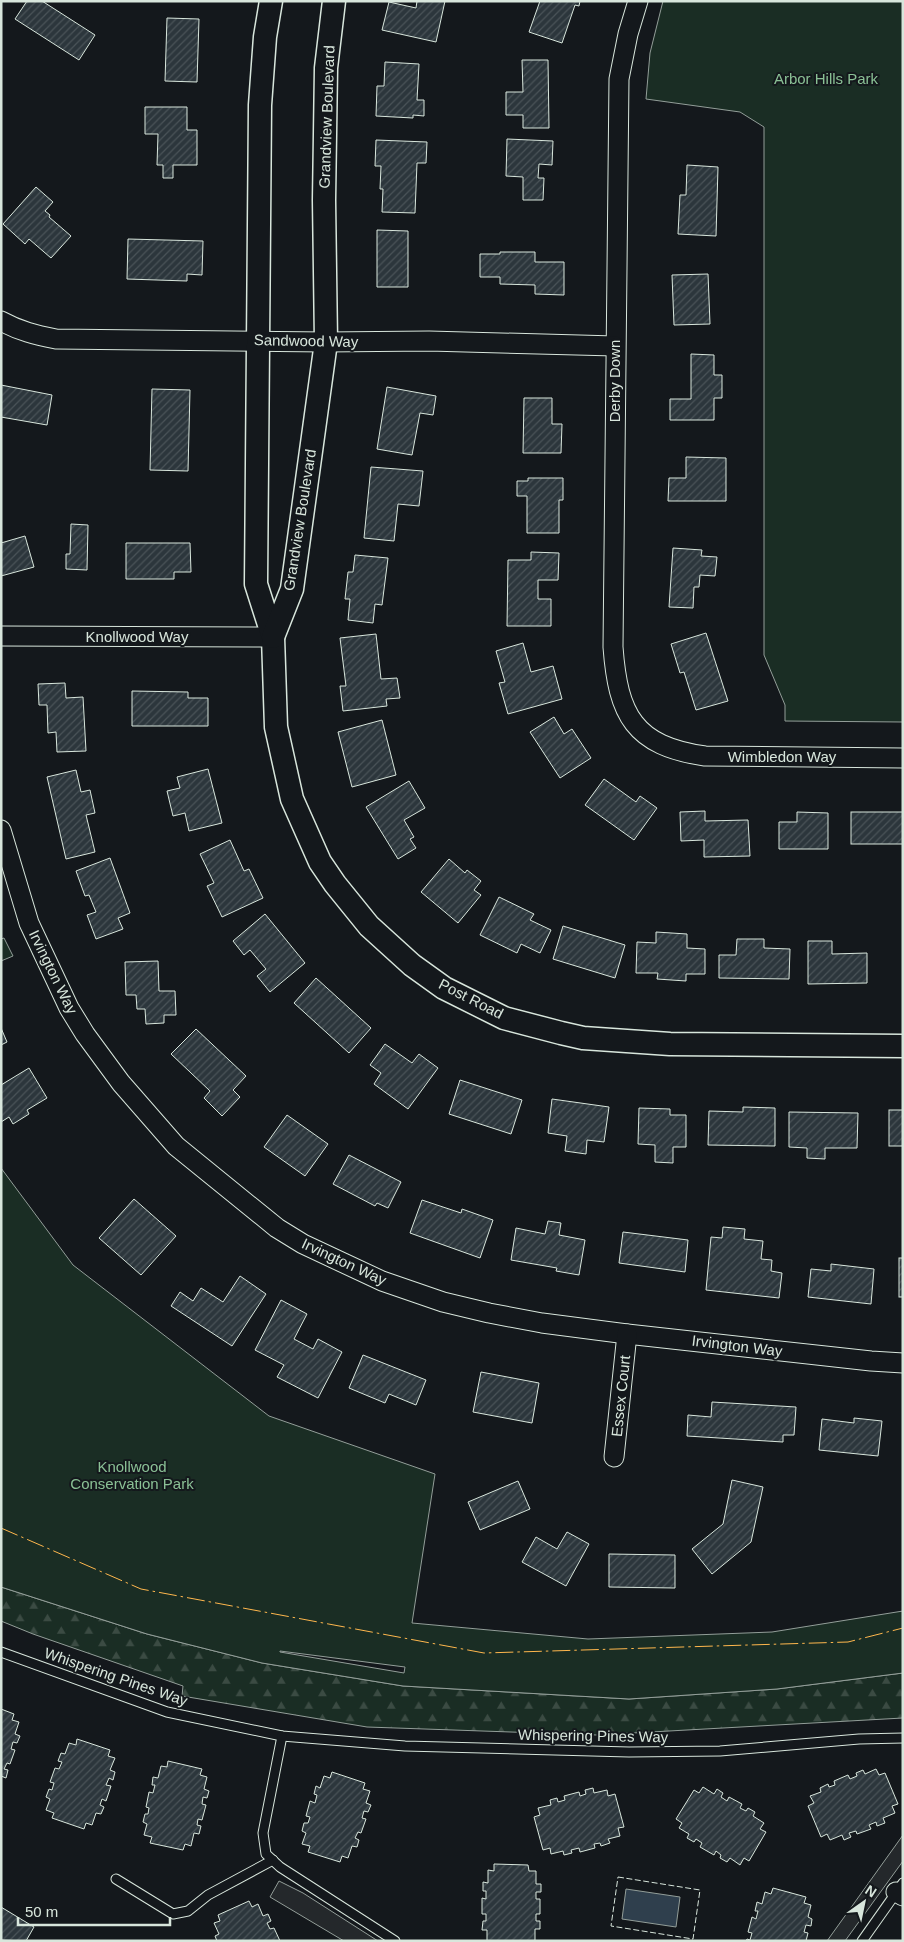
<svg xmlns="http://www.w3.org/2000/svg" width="904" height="1942" viewBox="0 0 904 1942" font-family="Arial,sans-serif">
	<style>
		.forest { fill: url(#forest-firs); stroke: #939e99 }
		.green { fill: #1a2d24; stroke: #939e99; fill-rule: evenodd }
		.parking { fill: #24282b; stroke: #939e99 }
		.water { fill: #2f3f4d; stroke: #939e99 }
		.building { fill: url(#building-hatch); stroke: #d8e6dc }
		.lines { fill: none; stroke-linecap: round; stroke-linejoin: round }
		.service-casing { stroke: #d8e6dc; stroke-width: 11 }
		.minor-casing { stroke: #d8e6dc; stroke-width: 21 }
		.tertiary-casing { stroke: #d8e6dc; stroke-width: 25 }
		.service { stroke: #14181c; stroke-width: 9 }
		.minor { stroke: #14181c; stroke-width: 19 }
		.tertiary { stroke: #14181c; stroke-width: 22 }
		.fence { stroke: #d8e6dc; stroke-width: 1; stroke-dasharray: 6 2.5; stroke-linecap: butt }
		.power { stroke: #ffb74d; stroke-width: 1; stroke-dasharray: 18 4 2.5 4; stroke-linecap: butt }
		.labels { text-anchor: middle; stroke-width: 4; stroke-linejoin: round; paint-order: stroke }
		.park-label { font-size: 15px; fill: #8ac095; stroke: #14181c }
		.street-label { font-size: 15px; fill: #d8e6dc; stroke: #14181c }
	</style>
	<defs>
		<pattern id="forest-firs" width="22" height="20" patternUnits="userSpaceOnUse" patternTransform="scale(1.25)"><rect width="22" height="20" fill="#1a2d24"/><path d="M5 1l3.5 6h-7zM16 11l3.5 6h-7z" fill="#3b4b43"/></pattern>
		<pattern id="building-hatch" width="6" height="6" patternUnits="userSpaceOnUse" patternTransform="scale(1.25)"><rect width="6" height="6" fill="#2c363c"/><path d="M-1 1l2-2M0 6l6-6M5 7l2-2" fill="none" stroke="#4a5358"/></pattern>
	</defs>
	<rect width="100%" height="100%" fill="#14181c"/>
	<path class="forest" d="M1,1587L147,1634L262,1663L403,1686L629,1699L777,1689L903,1673V1718L597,1735L367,1727L182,1696L183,1686L33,1634L1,1621Z"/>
	<g class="green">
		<path d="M663,1H903V722L785,721V705L764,655V127L740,112L646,99L650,53Z"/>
		<path d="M4,938L13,956L1,961V939Z"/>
		<path d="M1,1168L73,1265L269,1416L435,1474L412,1623L588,1639L772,1632L903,1611V1673L777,1689L629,1699L403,1686L262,1663L147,1634L1,1587ZM280,1651L405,1667L404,1673L280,1652Z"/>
	</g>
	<g class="parking">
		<path d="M903,1835V1861L845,1941H827Z"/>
		<path d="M279,1881L303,1893L378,1941H344L270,1897Z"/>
	</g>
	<path class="water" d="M626,1889L680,1897L676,1927L622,1919Z"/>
	<g class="building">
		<path d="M27,1H42L95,35L79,60L15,19Z"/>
		<path d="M417,1H445L436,42L382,30L389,2L416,8Z"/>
		<path d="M540,1H580L579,6L575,5L562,43L529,32Z"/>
		<path d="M167,18L199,19L197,82L165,81Z"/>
		<path d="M522,60H548L549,128H523V115H506V92H523Z"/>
		<path d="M385,62L419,64L417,100H424V116L413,115V118L376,116L377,86H384Z"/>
		<path d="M145,107H187V130H197V165H173V178H163V165H157L158,134H145Z"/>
		<path d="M507,139L553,141L552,165L539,164L538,178H544L543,200H523V177L506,176Z"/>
		<path d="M376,140L427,142L426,163H417L415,213L382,212L383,189H380L381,166H375Z"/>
		<path d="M687,165L718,167L716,236L678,234L680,195H686Z"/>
		<path d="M36,187L53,202L45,211L50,215L49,217L71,236L51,258L29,239L25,244L3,224Z"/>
		<path d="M377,230L408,231V287H377Z"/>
		<path d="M128,239L203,241L202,275L187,274V281L127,279Z"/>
		<path d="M500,252H535V262H564V295L535,294V285L500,284V277H480V254H500Z"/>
		<path d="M708,274L710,324L674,325L672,275Z"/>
		<path d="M691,354L714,355V375H722V398H714V420H670V399H691Z"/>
		<path d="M1,385L52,395L47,425L1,417Z"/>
		<path d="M387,387L436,396L433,415L420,413L412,455L377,449Z"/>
		<path d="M152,389L190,390L188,471L150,470Z"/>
		<path d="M524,398H552V424H562L561,453H523Z"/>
		<path d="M686,457L726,458V501H668L669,478H686Z"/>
		<path d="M371,467L423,471L419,506L398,504L394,541L364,538Z"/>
		<path d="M528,478H563V500H559V533H527V496H517V481H528Z"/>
		<path d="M71,524L88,525L87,570L66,569V554H70Z"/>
		<path d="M25,536L34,567L1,576V543Z"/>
		<path d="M126,543H190L191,572H174V579H126Z"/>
		<path d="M673,548L702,550L701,556L717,557L715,576L700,575L699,587H694L693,608L669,607Z"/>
		<path d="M531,552L559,553L558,580H538V599H551V626H507L508,560H531Z"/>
		<path d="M355,555L388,558L382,605L375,604L373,623L348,620L350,599H345L348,572H353Z"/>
		<path d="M706,633L728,701L696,710L684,672L680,673L671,644Z"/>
		<path d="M376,634L381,679L397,678L400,698L386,699L387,706L343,711L340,686H346L340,638Z"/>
		<path d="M523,643L531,672L553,666L562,699L508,714L499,683L505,682L496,651Z"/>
		<path d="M65,683L66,698L83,697L86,751L57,752L56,732L48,733L47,705H39L38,684Z"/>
		<path d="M132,691L188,692V698H208V726H132Z"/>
		<path d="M554,717L564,734L572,729L591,758L560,778L530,732Z"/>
		<path d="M382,720L396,775L352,787L338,732Z"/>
		<path d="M208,769L222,823L189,831L185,813L173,816L167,791L180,788L177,777Z"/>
		<path d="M76,770L81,792L90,790L95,813L86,815L95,852L66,859L47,777Z"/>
		<path d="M604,779L636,802L640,796L657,808L634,840L585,805Z"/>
		<path d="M409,781L425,808L404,820L414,837L410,839L416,848L398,859L366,807Z"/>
		<path d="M705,811V821L748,820L750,856L704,857V840L681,841L680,812Z"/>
		<path d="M797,812L828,813V849H779V822H797Z"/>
		<rect x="851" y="812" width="52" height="32"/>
		<path d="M230,840L244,871L249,869L263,898L222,917L207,886L214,883L200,854Z"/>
		<path d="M110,858L130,913L118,918L123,929L96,939L87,915L96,912L89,895L85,896L76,871Z"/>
		<path d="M449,859L465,873L467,870L481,881L474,890L481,895L458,923L421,892Z"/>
		<path d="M499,897L534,914L530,920L551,930L540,953L521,944L517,953L480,935Z"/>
		<path d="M265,914L305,963L270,992L257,976L266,969L250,950L244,955L233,941Z"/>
		<path d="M563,926L625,945L615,978L553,959Z"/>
		<path d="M656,932L687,934V948L705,949V974H686V981L657,979L658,973H636L637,942L656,943Z"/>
		<path d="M737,939H764V948L790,949L789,979L719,978V955H736Z"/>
		<path d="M808,941H832V954L867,953V983L808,984Z"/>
		<path d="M158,961L159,991H175L176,1015H164V1023L146,1024L145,1009H137L136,995H126L125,962Z"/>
		<path d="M316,978L371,1028L349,1053L294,1003Z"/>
		<path d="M1,1028L7,1042L1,1045Z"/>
		<path d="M196,1029L246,1076L233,1090L240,1097L222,1116L204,1098L210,1091L171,1054Z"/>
		<path d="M385,1044L412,1063L419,1054L438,1068L408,1109L374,1084L381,1073L370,1065Z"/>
		<path d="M29,1068L47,1098L27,1110L29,1114L13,1124L9,1117L1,1122V1085Z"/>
		<path d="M460,1080L522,1100L511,1134L449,1114Z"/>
		<path d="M552,1099L609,1107L604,1142L587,1140L586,1154L565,1151L567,1136L548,1133Z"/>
		<path d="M743,1107L775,1108V1146L708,1145L709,1111L743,1112Z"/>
		<path d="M639,1108L670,1109V1115H686V1147H673V1163L655,1162V1145L638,1144Z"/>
		<rect x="889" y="1110" width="14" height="36"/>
		<path d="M789,1112L858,1113L857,1148H825V1159L807,1158V1148L789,1147Z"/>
		<path d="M287,1115L328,1144L305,1176L264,1147Z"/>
		<path d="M349,1155L401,1182L388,1208L377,1203L375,1206L333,1184Z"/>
		<path d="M134,1199L176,1236L141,1275L99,1238Z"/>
		<path d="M422,1200L461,1213L462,1209L493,1220L480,1258L410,1233Z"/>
		<path d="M548,1221L561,1223L559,1235L585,1240L579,1275L556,1271L557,1268L511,1260L516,1228L545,1234Z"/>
		<path d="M723,1227L745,1229L744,1239L763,1241L761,1259L772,1260L771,1271L782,1273L779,1298L706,1290L711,1237L722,1238Z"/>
		<path d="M623,1232L688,1240L685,1272L619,1263Z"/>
		<rect x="899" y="1258" width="4" height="39"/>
		<path d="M831,1264L874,1269L871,1304L808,1297L811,1269L831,1271Z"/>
		<path d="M240,1276L266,1294L232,1346L171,1306L180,1292L193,1301L201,1288L223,1302Z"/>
		<path d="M281,1300L307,1314L294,1339L313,1349L318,1339L342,1352L318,1398L277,1377L284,1365L255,1350Z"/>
		<path d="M363,1355L426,1380L416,1405L389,1394L385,1403L349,1388Z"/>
		<path d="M481,1372L539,1383L532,1423L473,1412Z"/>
		<path d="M712,1402L796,1407L794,1435H783V1442L687,1436L688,1415L711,1417Z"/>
		<path d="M854,1418L882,1421L878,1456L819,1450L822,1419L854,1423Z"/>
		<path d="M732,1480L763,1487L751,1542L712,1574L692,1549L723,1524Z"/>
		<path d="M518,1481L530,1509L480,1530L468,1502Z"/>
		<path d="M567,1532L589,1544L566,1586L522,1562L536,1537L557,1549Z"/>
		<path d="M609,1554L675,1555V1588L609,1587Z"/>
		<path d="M1,1709L14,1714L12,1720L19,1722L15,1734L20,1736L17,1743L13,1742L11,1749L15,1750L10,1764L7,1763L4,1769L8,1770L6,1778L1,1776Z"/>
		<path d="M77,1739L110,1750L108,1756L115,1758L110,1770L115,1772L113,1780L109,1778L106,1785L111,1786L106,1801L102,1799L100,1805L104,1807L101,1814L96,1813L92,1825L86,1823L84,1829L52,1818L54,1813L46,1810L50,1799L46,1797L49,1789L52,1790L54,1783L50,1782L55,1768L59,1769L62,1762L58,1761L61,1753L65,1754L69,1743L76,1745Z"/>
		<path d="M168,1761L202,1769L200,1775L207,1777L204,1789L209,1791L207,1798L203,1797L202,1804L206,1805L202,1820L198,1819L197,1825L201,1826L199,1834L194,1833L191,1846L185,1844L183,1850L150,1843L152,1837L144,1835L147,1824L143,1822L145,1814H148L149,1808L146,1807L149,1792L153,1793L155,1785H152L153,1777L158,1778L161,1766L167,1767Z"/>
		<path d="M876,1769L879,1775L885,1773L898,1804L892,1806L895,1813L883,1818L885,1823L877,1826L876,1822L869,1825L871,1829L857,1834L856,1831L849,1833L851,1837L844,1840L842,1835L830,1840L827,1834L821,1837L808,1806L814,1803L810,1796L821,1792L820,1788L828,1784L829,1787L835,1785L834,1781L848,1775L850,1779L857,1776L856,1773L863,1770L865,1774Z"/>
		<path d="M332,1772L365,1783L363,1789L370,1791L366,1803L371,1805L368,1812L364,1811L362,1818L366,1819L361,1833L358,1832L355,1838L359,1840L357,1847L352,1846L348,1858L342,1856L340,1862L308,1852L310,1846L302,1844L306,1833L302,1831L304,1823H308L310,1817L306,1816L310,1801L315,1803L317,1795L314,1794L316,1786L320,1788L324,1776L330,1778Z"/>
		<path d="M703,1787L714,1794L717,1789L723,1793L721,1797L727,1801L729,1797L742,1804L740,1808L746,1811L748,1808L755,1812L753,1816L764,1823L760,1829L766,1832L749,1861L744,1858L740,1865L730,1858L727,1862L720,1858L721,1855L716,1851L714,1855L700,1847L702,1843L696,1839L694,1842L687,1838L689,1834L679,1828L682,1823L676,1819L694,1790L699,1793Z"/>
		<path d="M593,1788L594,1793L607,1790L608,1796L615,1794L624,1827L618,1828L620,1836L608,1839L610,1843L601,1846L600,1843L594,1844L595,1848L580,1852L579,1848L571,1850L572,1853L564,1855L563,1851L551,1854L550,1848L543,1850L534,1817L540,1815L538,1808L551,1805L550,1800L557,1798L558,1802L565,1800L564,1796L579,1792L580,1796L586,1794L585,1790Z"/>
		<path d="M494,1864L528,1865L529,1871H536V1884H541V1892H536V1899H540V1914H536V1921H540V1929H535V1941H487V1930H482L483,1921H486V1914H482V1898L486,1899V1891H483V1882L488,1883V1870L494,1871Z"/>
		<path d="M773,1888L806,1897L804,1903L811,1905L808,1917L812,1919L811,1926L806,1925L804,1932L808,1933L806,1941H746L747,1939L750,1940L752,1933L748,1932L752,1917L756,1919L758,1911H755L757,1902L762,1904L765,1892L771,1894Z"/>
		<path d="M249,1901L252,1907L258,1904L263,1916L268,1914L271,1921L267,1923L270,1929L274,1928L280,1941H217L215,1936L219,1934L214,1923L220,1921L218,1915Z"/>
		<path d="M1,1907L34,1927L26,1941L1,1940Z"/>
	</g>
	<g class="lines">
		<g class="service-casing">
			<g id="service">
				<path d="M1,1652L167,1712L282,1736L405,1746L629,1752L720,1751L859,1739L903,1738"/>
				<path d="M282,1736L263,1833L266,1854L280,1867L395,1941"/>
				<path d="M116,1879L173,1914L188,1911L208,1895L273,1860"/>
				<path d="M862,1941L903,1883"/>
			</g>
		</g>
		<g class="minor-casing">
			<g id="minor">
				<path d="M638,1L628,34L619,79L613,647C618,715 634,746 705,756L903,758"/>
				<path d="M1,321C19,331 36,335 56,339L326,342L429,341L615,346"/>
				<path d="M1,636L273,637"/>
				<path d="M1,830L29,923L69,1008L85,1034L121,1083L176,1146L277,1228L303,1244L382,1281L443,1302L489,1313L542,1323L627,1334L871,1361L903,1363"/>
				<path d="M614,1457L627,1334"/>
				<path d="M896,1892L903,1896"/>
			</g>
		</g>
		<g class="tertiary-casing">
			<g id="tertiary">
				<path d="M271,1L265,37L260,105L256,584L273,637L276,727L292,799L320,862L335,884L369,926L412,965L444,988L504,1018L561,1033L583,1038L670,1044L903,1046"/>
				<path d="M273,637L292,589L326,342L324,200L326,68L334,1"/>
			</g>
		</g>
		<use href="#service" class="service"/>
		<use href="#minor" class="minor"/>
		<use href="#tertiary" class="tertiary"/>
		<path class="fence" d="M618,1877L700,1890L693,1939L611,1926Z"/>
		<path class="power" d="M1,1528L141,1589L484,1653L848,1642L903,1628"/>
	</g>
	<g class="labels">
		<g class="park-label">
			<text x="826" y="84">Arbor Hills Park</text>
			<text x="132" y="1472">Knollwood<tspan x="132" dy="17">Conservation Park</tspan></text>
		</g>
		<g class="street-label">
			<text transform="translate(327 117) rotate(-88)" y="5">Grandview Boulevard</text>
			<text transform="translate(306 341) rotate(1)" y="5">Sandwood Way</text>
			<text transform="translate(615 381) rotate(-90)" y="5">Derby Down</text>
			<text transform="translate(300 520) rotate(-81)" y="5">Grandview Boulevard</text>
			<text x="137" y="642">Knollwood Way</text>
			<text x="782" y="762">Wimbledon Way</text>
			<text transform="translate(53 972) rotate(64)" y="5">Irvington Way</text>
			<text transform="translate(471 999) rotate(27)" y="5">Post Road</text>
			<text transform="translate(344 1262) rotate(25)" y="5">Irvington Way</text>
			<text transform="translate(737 1346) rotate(7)" y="5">Irvington Way</text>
			<text transform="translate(621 1396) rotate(-84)" y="5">Essex Court</text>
			<text transform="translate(116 1677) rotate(19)" y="5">Whispering Pines Way</text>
			<text transform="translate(593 1736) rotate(1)" y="5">Whispering Pines Way</text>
		</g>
	</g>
	<rect width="904" height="1942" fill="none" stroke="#d8e6dc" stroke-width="5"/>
	<g transform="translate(864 1902) rotate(33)" stroke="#14181c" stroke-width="4" paint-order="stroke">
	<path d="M0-4L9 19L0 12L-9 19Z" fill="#d8e6dc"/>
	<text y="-8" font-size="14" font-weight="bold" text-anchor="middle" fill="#d8e6dc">N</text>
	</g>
	<path d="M18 1917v8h152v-8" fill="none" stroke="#d8e6dc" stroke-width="2.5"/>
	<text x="25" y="1917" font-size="15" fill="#d8e6dc" stroke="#14181c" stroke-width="4" paint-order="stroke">50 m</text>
</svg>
